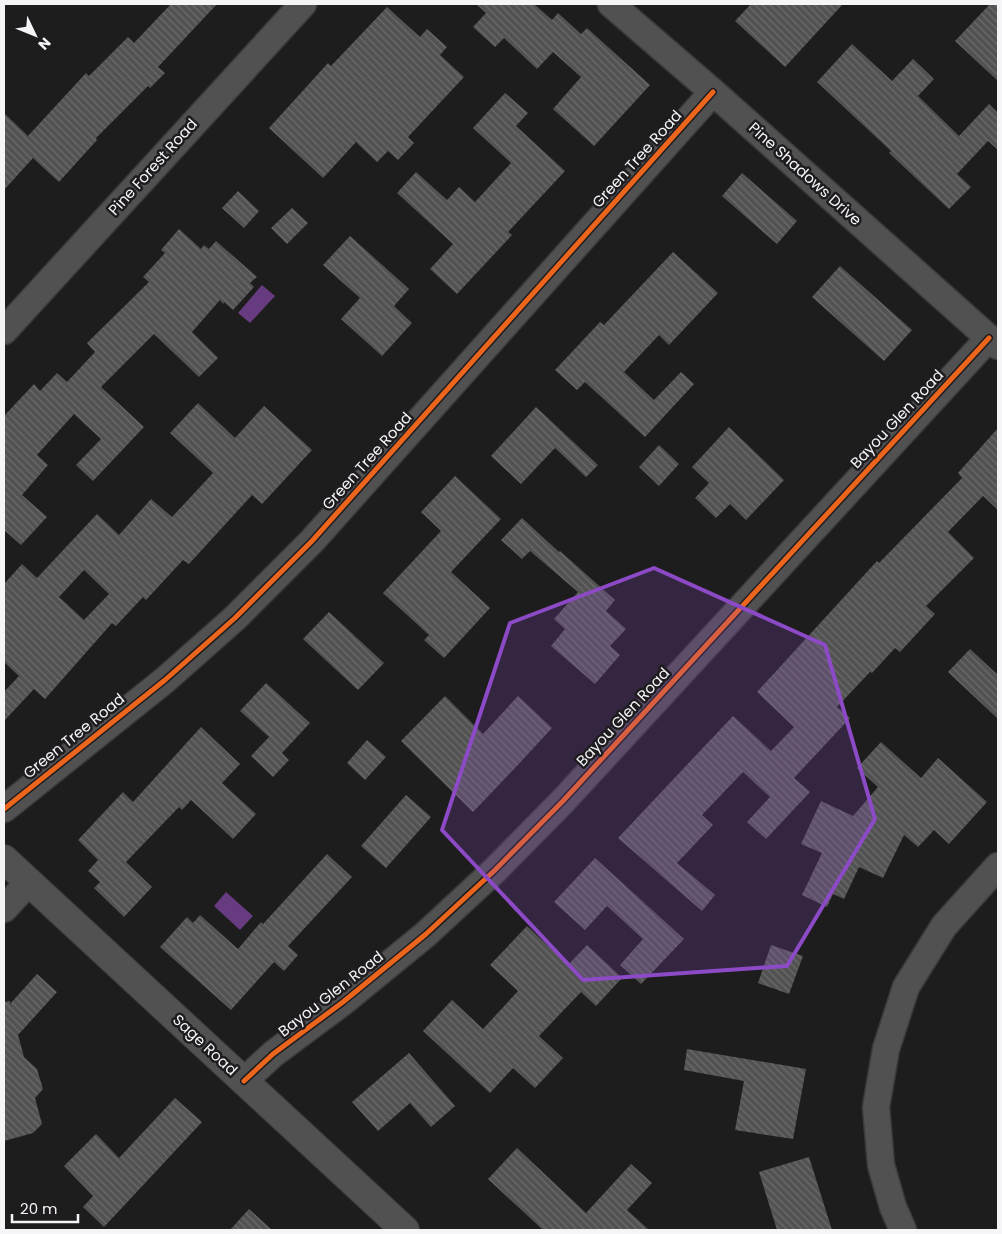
<svg xmlns="http://www.w3.org/2000/svg" width="1002" height="1234" viewBox="0 0 1002 1234" font-family="Poppins,sans-serif">
	<style>
		.water { fill: #673b7f }
		.building { fill: url(#building-back-hatch); fill-rule: evenodd }
		.lines { fill: none; stroke-linecap: round; stroke-linejoin: round }
		.street-casing { stroke: #3b3a3b; stroke-width: 29 }
		.secondary-casing { stroke: #3b3a3b; stroke-width: 30 }
		.street { stroke: #525152; stroke-width: 26 }
		.secondary { stroke: #525152; stroke-width: 28 }
		.cycleway-casing { stroke: #1e1c1f; stroke-width: 8 }
		.cycleway { stroke: #eb651d; stroke-width: 5 }
		.marked { fill: #8d4ac7; fill-opacity: 0.2; stroke: #8d4ac7; stroke-width: 4; stroke-linejoin: round }
		.labels { text-anchor: middle; stroke-width: 5; stroke-linejoin: round; paint-order: stroke }
		.street-label { font-size: 15px; fill: #f5f4f6; stroke: #1e1c1f }
	</style>
	<defs>
		<pattern id="building-back-hatch" width="6" height="6" patternUnits="userSpaceOnUse" patternTransform="scale(1.25)"><rect width="6" height="6" fill="#535253"/><path d="M-1 5l2 2M0 0l6 6M5-1l2 2" fill="none" stroke="#6c6c6c"/></pattern>
	</defs>
	<rect width="100%" height="100%" fill="#1e1d1e"/>
	<g class="water">
		<path d="M262,285L275,296L250,323L238,313Z"/>
		<path d="M226,892L253,916L240,930L214,906Z"/>
	</g>
	<g class="building">
		<path d="M171,4H217L158,67L165,73L150,88L148,86L96,138L97,140L59,182L33,158L4,190V113L28,136L86,73L89,76L128,37L134,43Z"/>
		<path d="M476,4H534L552,20L558,13L581,34L587,28L650,85L594,146L553,109L581,77L553,52L537,69L504,38L495,47L473,27L486,13Z"/>
		<path d="M751,4H843L785,67L735,21Z"/>
		<path d="M990,4H998V81L955,41Z"/>
		<path d="M387,7L420,37L427,29L447,47L440,55L464,77L408,137L414,143L398,160L388,151L377,162L356,142L323,178L269,128L328,63L331,66Z"/>
		<path d="M852,44L892,81L913,59L934,79L918,96L959,136L989,104L998,113V150L988,141L957,174L971,187L949,209L889,153L891,151L817,82Z"/>
		<path d="M505,93L528,113L516,126L565,171L508,232L512,235L457,294L430,269L453,244L397,193L416,172L447,200L459,187L475,202L511,163L473,128Z"/>
		<path d="M742,173L797,221L777,244L722,196Z"/>
		<path d="M238,191L259,211L244,228L222,208Z"/>
		<path d="M292,208L308,223L287,244L271,228Z"/>
		<path d="M179,229L201,249L204,245L209,249L216,241L257,277L250,283L254,287L233,310L224,302L223,304L220,300L192,332L218,358L199,377L154,334L101,387L144,427L93,481L76,465L101,439L74,414L37,455L48,465L22,495L47,517L21,545L4,530V416L34,384L40,391L57,373L67,382L95,352L87,343L149,282L143,277L165,253L161,250Z"/>
		<path d="M350,236L409,289L394,306L412,323L382,356L341,319L360,298L323,265Z"/>
		<path d="M673,252L718,293L669,345L659,335L624,372L654,400L681,372L694,384L645,437L585,382L577,390L555,370L600,322L604,325Z"/>
		<path d="M840,266L912,330L884,361L812,297Z"/>
		<path d="M198,403L235,438L264,406L312,450L262,504L252,495L189,564L183,560L146,600L143,597L116,626L112,623L45,699L34,689L4,721V692L19,676L4,662V584L22,564L37,578L97,514L119,535L151,499L172,517L213,473L170,433ZM84,570L109,594L84,620L59,597Z"/>
		<path d="M536,407L598,465L586,477L555,448L521,484L491,456Z"/>
		<path d="M729,427L784,480L746,520L730,504L716,518L695,498L709,483L692,467Z"/>
		<path d="M998,428V510L983,496L948,532L974,558L926,606L935,614L900,652L895,648L872,673L870,672L837,707L850,718L794,778L810,792L766,839L747,822L770,797L743,772L702,815L713,825L677,863L715,895L702,911L618,838L733,716L771,751L794,727L757,692L877,561L879,563L962,478L958,473Z"/>
		<path d="M659,445L679,464L659,486L639,467Z"/>
		<path d="M455,476L501,519L451,572L490,608L444,658L424,640L429,635L383,593L441,531L421,512Z"/>
		<path d="M522,518L559,552L560,551L615,600L606,611L626,629L610,646L620,655L595,684L551,646L565,629L554,619L578,592L530,551L522,559L501,540Z"/>
		<path d="M329,612L384,663L358,690L303,639Z"/>
		<path d="M970,649L998,675V719L948,672Z"/>
		<path d="M266,683L310,723L282,753L289,760L273,777L251,756L269,737L240,711Z"/>
		<path d="M445,696L483,734L518,696L552,728L515,768L473,812L401,741Z"/>
		<path d="M201,727L240,764L222,783L256,814L233,839L191,800L182,810L179,807L126,862L152,887L124,917L94,888L100,882L88,871L98,860L78,840L123,792L133,802Z"/>
		<path d="M367,740L386,757L365,780L347,763Z"/>
		<path d="M881,742L921,778L938,758L987,802L949,844L934,830L918,847L904,835L883,878L859,867L844,899L833,894L827,907L802,895L822,853L801,844L821,801L853,816L878,787L857,768Z"/>
		<path d="M406,795L431,817L386,868L361,846Z"/>
		<path d="M327,854L352,877L288,946L298,955L284,971L274,962L231,1010L160,947L187,917L193,923L200,915L238,949L261,922L263,924Z"/>
		<path d="M595,858L684,939L641,984L620,965L643,939L607,906L585,930L554,902Z"/>
		<path d="M527,926L568,965L587,945L622,978L596,1006L581,992L539,1036L563,1058L535,1088L513,1068L490,1093L423,1031L452,1000L483,1029L518,991L490,965Z"/>
		<path d="M771,945L803,956L789,994L758,983Z"/>
		<path d="M37,974L57,992L18,1035L24,1057L37,1069L43,1089L35,1098L42,1124L33,1133L4,1141V1002L10,1001V1004Z"/>
		<path d="M687,1049L806,1069L793,1139L735,1130L744,1081L684,1070Z"/>
		<path d="M409,1053L455,1106L431,1127L410,1103L378,1131L352,1102Z"/>
		<path d="M175,1098L202,1122L104,1227L83,1207L93,1196L64,1166L96,1134L119,1158Z"/>
		<path d="M517,1148L586,1213L631,1164L652,1183L627,1210L649,1230H543L488,1179Z"/>
		<path d="M809,1157L832,1230H777L759,1172Z"/>
		<path d="M249,1209L272,1230H230Z"/>
	</g>
	<g class="lines">
		<g class="street-casing">
			<g id="street">
				<path d="M611,4L713,92L998,346"/>
				<path d="M4,331L303,4"/>
				<path d="M4,809L165,680L235,618L312,541L713,92"/>
				<path d="M4,909L29,882"/>
				<path d="M244,1081L273,1054L343,1002L426,934L494,871L563,801L989,338"/>
				<path d="M903,1230L893,1207L881,1165L876,1107L886,1049L906,987L944,926L998,866"/>
			</g>
		</g>
		<g class="secondary-casing">
			<path id="secondary" d="M4,859L405,1230"/>
		</g>
		<use href="#street" class="street"/>
		<use href="#secondary" class="secondary"/>
		<g class="cycleway-casing">
			<g id="cycleway">
				<path d="M4,809L165,680L235,618L312,541L713,92"/>
				<path d="M244,1081L273,1054L343,1002L426,934L494,871L563,801L989,338"/>
			</g>
		</g>
		<use href="#cycleway" class="cycleway"/>
	</g>
	<path class="marked" d="M654,568L825,645L875,819L787,966L583,980L442,830L510,623Z"/>
	<g class="labels">
		<g class="street-label">
			<text transform="translate(637 159) rotate(-48)" y="5">Green Tree Road</text>
			<text transform="translate(153 167) rotate(-48)" y="5">Pine Forest Road</text>
			<text transform="translate(805 174) rotate(42)" y="5">Pine Shadows Drive</text>
			<text transform="translate(897 419) rotate(-47)" y="5">Bayou Glen Road</text>
			<text transform="translate(367 461) rotate(-48)" y="5">Green Tree Road</text>
			<text transform="translate(623 717) rotate(-47)" y="5">Bayou Glen Road</text>
			<text transform="translate(74 736) rotate(-39)" y="5">Green Tree Road</text>
			<text transform="translate(331 994) rotate(-38)" y="5">Bayou Glen Road</text>
			<text transform="translate(205 1045) rotate(43)" y="5">Sage Road</text>
		</g>
	</g>
	<rect width="1002" height="1234" fill="none" stroke="#f5f4f6" stroke-width="10"/>
	<g transform="translate(35 35) rotate(133)" stroke="#1e1c1f" stroke-width="4" paint-order="stroke">
	<path d="M0-4L9 19L0 12L-9 19Z" fill="#f5f4f6"/>
	<text y="-8" font-size="14" font-weight="bold" text-anchor="middle" fill="#f5f4f6">N</text>
	</g>
	<path d="M12 1214v8h66v-8" fill="none" stroke="#f5f4f6" stroke-width="2.5"/>
	<text x="20" y="1214" font-size="15" fill="#f5f4f6" stroke="#1e1c1f" stroke-width="4" paint-order="stroke">20 m</text>
</svg>
